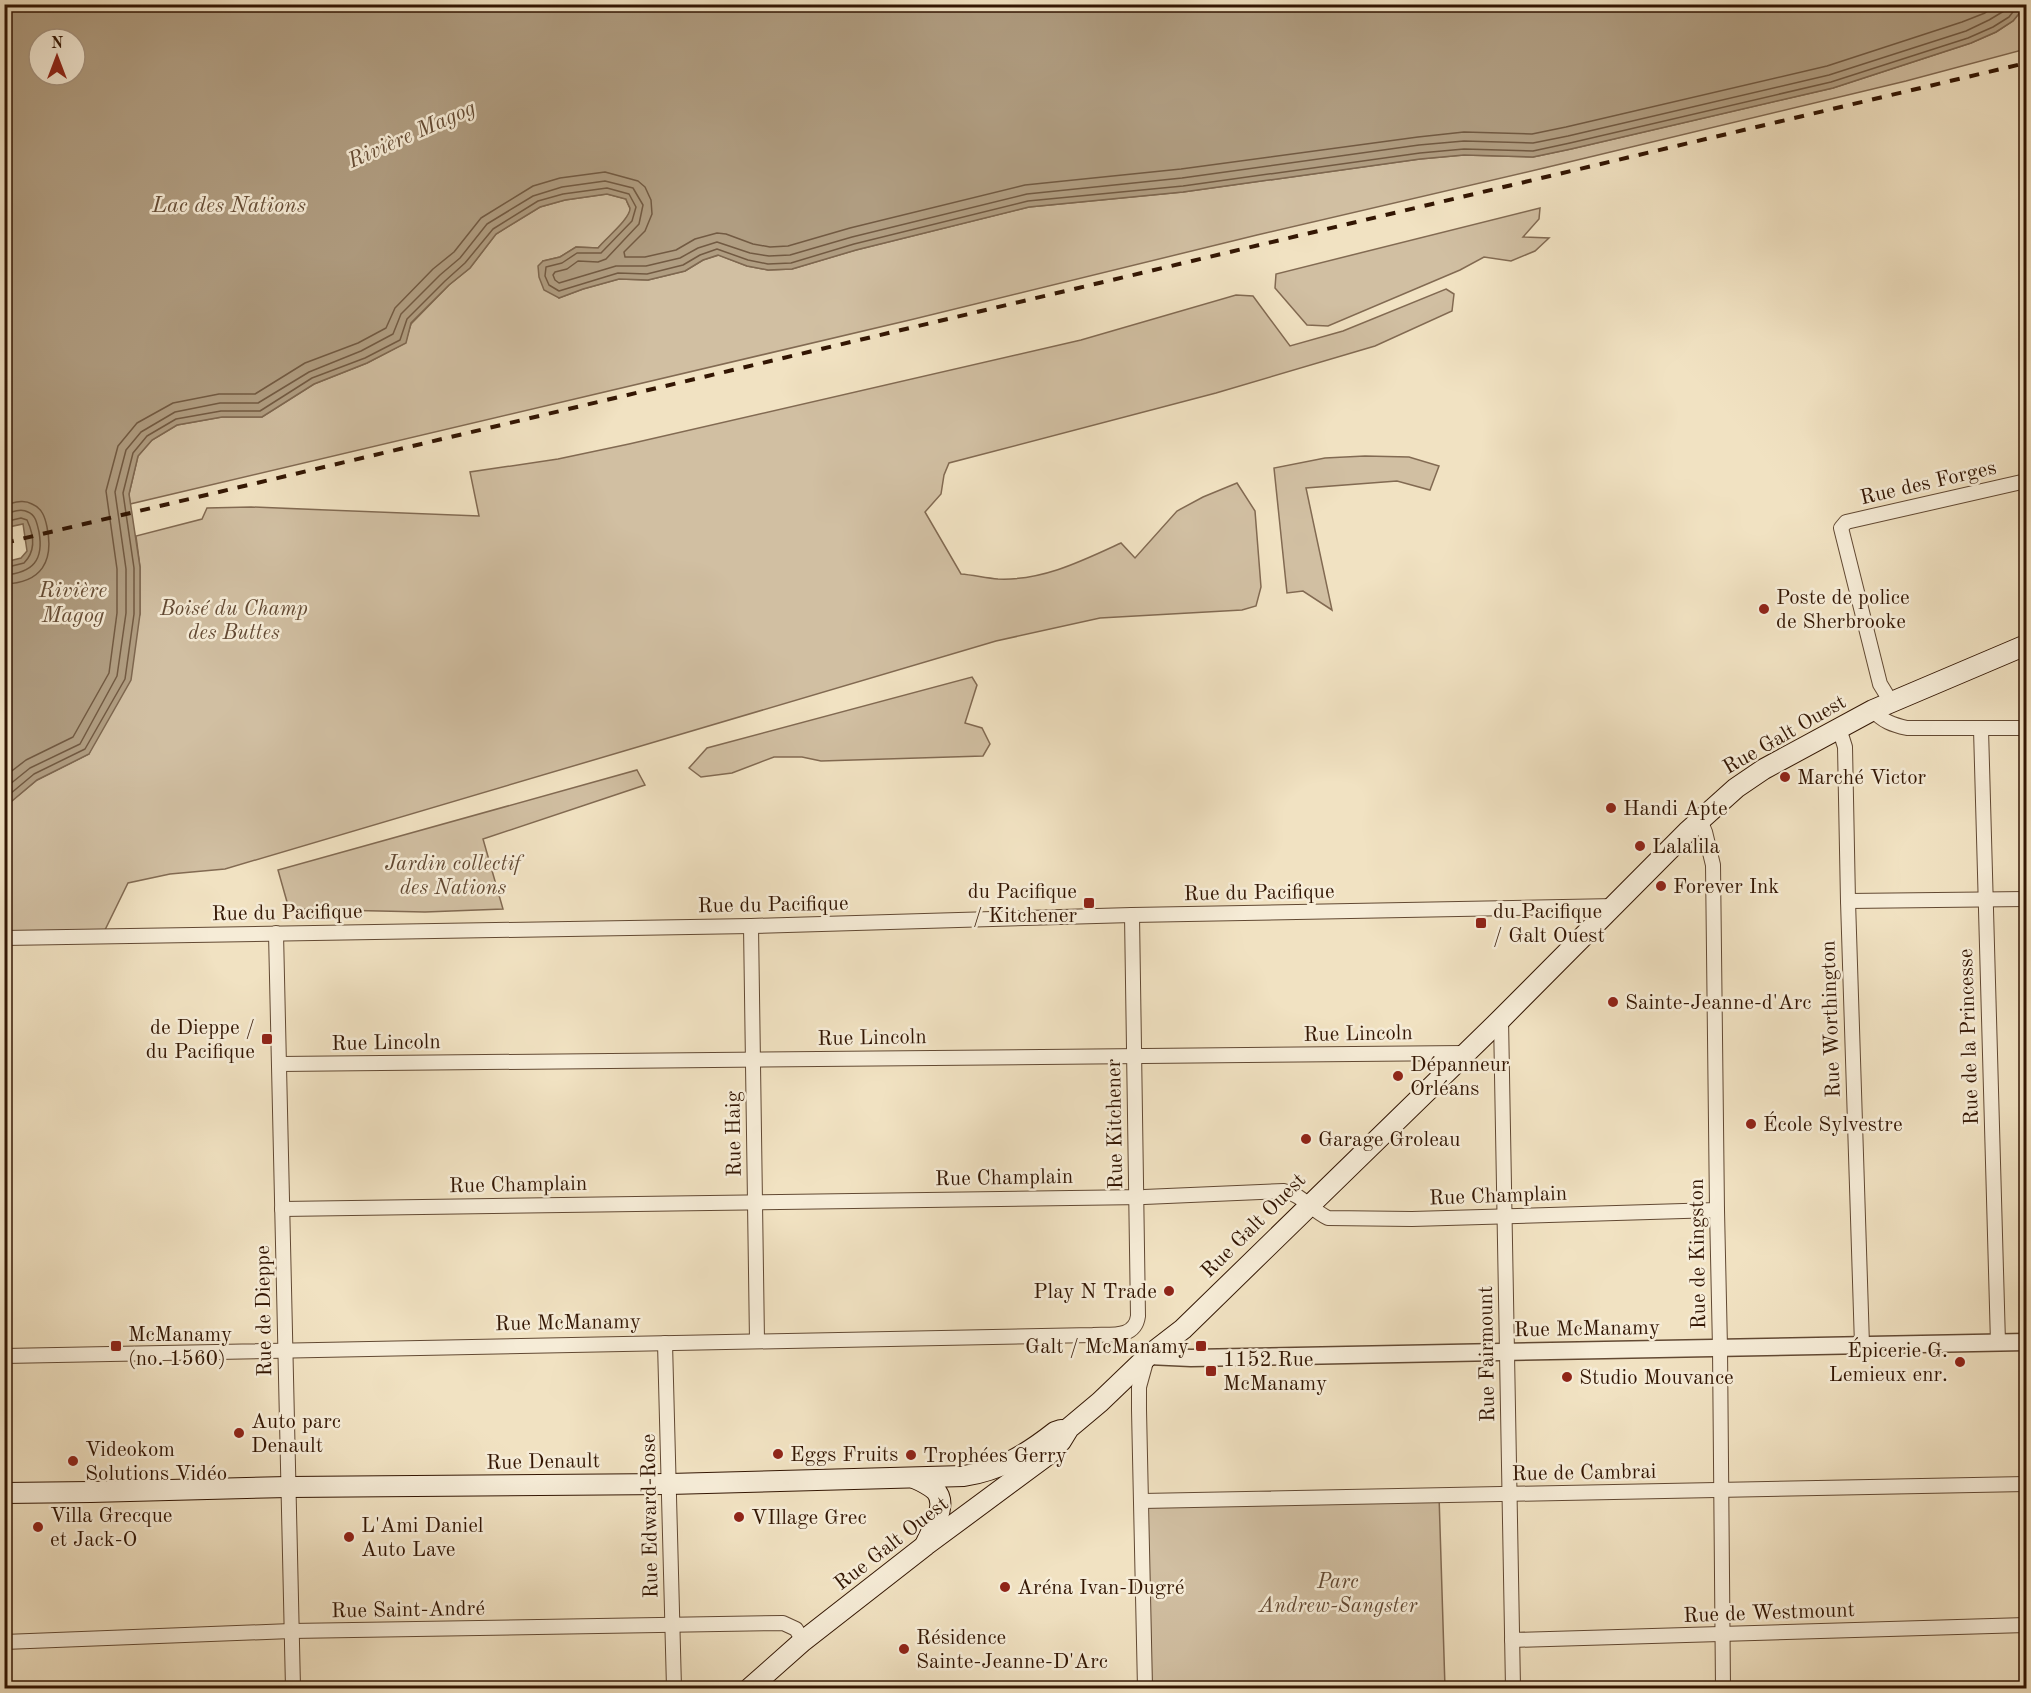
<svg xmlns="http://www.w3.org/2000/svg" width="2031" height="1693" viewBox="0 0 2031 1693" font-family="'Old Standard TT',serif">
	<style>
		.green { fill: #d1bfa2; stroke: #826a52; stroke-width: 1.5 }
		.water { fill: #b09d81; stroke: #7e674f; stroke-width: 1.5; fill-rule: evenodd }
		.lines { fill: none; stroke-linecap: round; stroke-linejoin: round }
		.shore { stroke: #725a42; stroke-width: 1.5 }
		.minor-casing { stroke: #624933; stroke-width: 16 }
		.tertiary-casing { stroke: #624933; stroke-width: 19 }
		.secondary-casing { stroke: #331603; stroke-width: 22 }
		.minor { stroke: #f6ecd7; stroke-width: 14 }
		.tertiary { stroke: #f6ecd7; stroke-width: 16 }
		.secondary { stroke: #f6ecd7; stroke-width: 20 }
		.rail { stroke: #331603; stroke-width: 4; stroke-dasharray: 10 10; stroke-linecap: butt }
		.poi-dot { fill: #8f2418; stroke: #f6ecd7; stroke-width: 2 }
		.labels { text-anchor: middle; stroke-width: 5; stroke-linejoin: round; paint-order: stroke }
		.street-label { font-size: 21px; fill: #331603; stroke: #f6ecd7 }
		.poi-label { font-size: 21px; fill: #331603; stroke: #f6ecd7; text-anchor: start }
		.park-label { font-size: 21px; font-style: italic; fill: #624933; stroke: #f6ecd7 }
		.water-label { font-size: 22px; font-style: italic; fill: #654c35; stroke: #f6ecd7 }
	</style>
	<rect width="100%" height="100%" fill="#f1e2c2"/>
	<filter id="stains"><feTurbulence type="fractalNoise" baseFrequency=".00333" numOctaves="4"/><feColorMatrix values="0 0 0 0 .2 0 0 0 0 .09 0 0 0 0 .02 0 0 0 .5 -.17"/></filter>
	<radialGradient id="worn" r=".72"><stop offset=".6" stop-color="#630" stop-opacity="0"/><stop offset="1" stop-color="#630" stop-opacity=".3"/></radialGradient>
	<g class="green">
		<path d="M2026,5V49L1906,81L1544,168L1257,235L914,319L130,504L129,494L138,456L152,440L177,425L222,417H262L314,384L367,363L405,343L411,324L449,285L470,268L496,234L540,207L565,200L607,194L626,199C626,200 630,208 630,209C631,219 605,239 598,248L576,247L560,257L543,261L559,298L583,289L619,279L648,280L685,271L703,260L719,255L747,266L768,270L792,269L856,250L1029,207L1183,192L1420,159L1464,155L1533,157L1571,149L1833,88L1971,43L1996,32L2013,21Z"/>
		<path d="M1540,208L1539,219L1523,237L1549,238L1535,251L1511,261L1484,257L1460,270L1328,326L1307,325L1275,288L1276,274Z"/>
		<path d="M1446,289L1454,294L1452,311L1375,346L1216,393L949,463L944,475L941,494L925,512L961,574C973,575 986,578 998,579C1042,581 1082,561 1121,543L1135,558L1177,511L1203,497L1237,483L1255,511L1261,587L1256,606L1242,610L1100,618L996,641L225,869L170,874L128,883L102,936L5,938L4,807L37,780L89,754L140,614V567L136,536L202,519L207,508L251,507L479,516L470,472L558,459L629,444L1081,340L1236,295L1253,296L1290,346L1343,331Z"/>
		<path d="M1365,456L1409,457L1439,466L1430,490L1397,481L1306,488L1332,610L1303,591L1287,593L1274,468L1325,458Z"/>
		<path d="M972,677L977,685L965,723L982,728L990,744L983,756L821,761L802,757H774L732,773L701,777L689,768L707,748Z"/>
		<path d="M637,770L645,785L483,839L503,909L425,912L289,909L278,870Z"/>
		<path d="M1439,1495L1445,1688H1145L1142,1501Z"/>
	</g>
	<path class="water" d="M5,4H2026V5L2013,21L1996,32L1971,43L1833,88L1571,149L1533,157L1464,155L1420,159L1183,192L1029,207L856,250L792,269L768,270L747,266L718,255L703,260L685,271L648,280L619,279L583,289L559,298L544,290L539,277L538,266L543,261L560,257L576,247L598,248C605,239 631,218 630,208C630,208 626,200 626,199L607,194L565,200L540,207L496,234L470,268L449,285L411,323L406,343L367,363L314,384L262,417H222L177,425L152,440L138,456L129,494L140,567V614L131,680L89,754L37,780L5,807V562L21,558L27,551L23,524L4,528ZM39,39H75V75H39Z"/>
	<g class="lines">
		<g class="shore">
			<path d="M4,505C14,503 23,499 32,504C42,508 45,517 47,527C54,561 42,583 4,584"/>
			<path d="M4,514C12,512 21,508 28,512C36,515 37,524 39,532C44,560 33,573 4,575"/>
			<path d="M4,522L21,518L27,520C34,535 36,551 24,563L4,568"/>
			<path d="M4,777L26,760L73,737L109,673L117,613V569L106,491L118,446L137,423L173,403L219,394H255L305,363L358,343L386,328L395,308L433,269L454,252L481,218L533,186L560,178L605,172L638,181L645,187L651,200L652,214L645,231L624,252L625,257H645L676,250L695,239L717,233L726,234L753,244L770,247L788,246L850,228L1025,185L1181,169L1418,137L1464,132L1532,134L1566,127L1827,66L1962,22L1985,13L1997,4"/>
			<path d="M4,789L30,768L80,744L117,676L126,613V569L115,492L126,450L141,432L175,412L220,403H258L309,372L361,351L393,334L401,314L440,275L460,258L487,224L533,196L562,187L605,181L633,188L643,205L639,224L606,259L598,262L578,261L567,269L555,272L553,275L555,280L559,283L616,266H646L680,258L698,248L717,242L750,253L769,256L790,255L852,237L1027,194L1182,178L1419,145L1464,141L1533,143L1568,136L1829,75L1966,31L1989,20L2004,11L2009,4"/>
			<path d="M4,799L34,774L85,749L125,679L134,614V568L123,493L133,453L147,436L176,419L221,411H260L312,378L365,358L400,340L407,319L445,281L465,263L493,229L538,201L563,194L607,188L629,194L636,207L632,221L601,253H577L562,263L546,267L545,276L549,285L559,291L618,273L647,274L683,265L700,255L717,249L748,260L768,264L791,263L854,244L1028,201L1183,186L1420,153L1464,149L1533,151L1570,143L1831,82L1968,38L1993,27L2009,17L2019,4"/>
		</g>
		<g class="minor-casing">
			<g id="minor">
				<path d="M1891,702L1880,684L1841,528L1846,522L2026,481"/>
				<path d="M1873,710C1882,721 1893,725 1907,728H2026"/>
				<path d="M1839,728L1845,747L1848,901L1862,1345"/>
				<path d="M1981,729L1998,1343"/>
				<path d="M1700,820L1705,832L1713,865L1717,1210L1720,1348L1723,1688"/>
				<path d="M1848,901L2026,899"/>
				<path d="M751,926L757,1341"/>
				<path d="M276,933L293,1688"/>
				<path d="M4,938L751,926L1132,915L1615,906"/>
				<path d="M1501,1019L1513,1688"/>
				<path d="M279,1064L1465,1053"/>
				<path d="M282,1209L1144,1197L1284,1191C1303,1195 1311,1210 1328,1218L1412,1219L1717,1210"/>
				<path d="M665,1343L674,1688"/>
				<path d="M4,1356L1093,1335C1110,1334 1135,1339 1138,1316L1132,915"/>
				<path d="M1142,1501L2026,1484"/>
				<path d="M1512,1640L2026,1625"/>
				<path d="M4,1642L291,1631L783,1623L796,1629L803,1641"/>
				<path d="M1145,1688L1139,1410V1387L1147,1358"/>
			</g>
		</g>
		<g class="tertiary-casing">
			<path id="tertiary" d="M1148,1356L1191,1358L2026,1342"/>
		</g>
		<g class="secondary-casing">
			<g id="secondary">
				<path d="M914,1478C921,1481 929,1485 935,1490C949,1504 932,1529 926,1543"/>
				<path d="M4,1493L91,1492L288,1487L669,1484L964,1476C1001,1470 1027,1454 1055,1432L1061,1430"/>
				<path d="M750,1688L803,1641L926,1545L1049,1454L1061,1441L1069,1428L1100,1402L1148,1356L1183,1329L1501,1019L1687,832L1736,788L1764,769L1873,710L2026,645"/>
			</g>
		</g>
		<use href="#minor" class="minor"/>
		<use href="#tertiary" class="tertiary"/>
		<use href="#secondary" class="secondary"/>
		<path class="rail" d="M4,543L2026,63"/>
	</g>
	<g class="poi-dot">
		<circle cx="1764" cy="609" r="6"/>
		<circle cx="1785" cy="777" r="6"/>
		<circle cx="1611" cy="808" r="6"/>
		<circle cx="1640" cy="846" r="6"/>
		<circle cx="1661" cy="886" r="6"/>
		<rect x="1083" y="897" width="12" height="12" rx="3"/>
		<rect x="1475" y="917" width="12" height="12" rx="3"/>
		<circle cx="1613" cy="1002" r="6"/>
		<rect x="261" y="1033" width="12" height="12" rx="3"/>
		<circle cx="1398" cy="1076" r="6"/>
		<circle cx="1751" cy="1124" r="6"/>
		<circle cx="1306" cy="1139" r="6"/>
		<circle cx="1169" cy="1291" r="6"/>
		<rect x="110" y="1340" width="12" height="12" rx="3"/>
		<rect x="1195" y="1340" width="12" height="12" rx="3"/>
		<circle cx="1960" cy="1362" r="6"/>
		<rect x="1205" y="1365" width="12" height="12" rx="3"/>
		<circle cx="1567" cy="1377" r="6"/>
		<circle cx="239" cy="1433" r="6"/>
		<circle cx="778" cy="1454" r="6"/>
		<circle cx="911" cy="1455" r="6"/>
		<circle cx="73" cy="1461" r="6"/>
		<circle cx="739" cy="1517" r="6"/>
		<circle cx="38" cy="1527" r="6"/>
		<circle cx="349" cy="1537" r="6"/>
		<circle cx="1005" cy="1587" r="6"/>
		<circle cx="904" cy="1649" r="6"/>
	</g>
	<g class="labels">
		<g class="street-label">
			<text transform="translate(1928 482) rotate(-13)" y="7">Rue des Forges</text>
			<text transform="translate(1784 734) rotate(-30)" y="7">Rue Galt Ouest</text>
			<text transform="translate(1259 892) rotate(-1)" y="7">Rue du Pacifique</text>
			<text transform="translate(773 904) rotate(-1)" y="7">Rue du Pacifique</text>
			<text transform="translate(287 912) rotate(-1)" y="7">Rue du Pacifique</text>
			<text transform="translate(1830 1019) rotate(-92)" y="7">Rue Worthington</text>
			<text transform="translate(1358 1033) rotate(-1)" y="7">Rue Lincoln</text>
			<text transform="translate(872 1037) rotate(-1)" y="7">Rue Lincoln</text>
			<text transform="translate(1968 1037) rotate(-92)" y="7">Rue de la Princesse</text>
			<text transform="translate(386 1042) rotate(-1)" y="7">Rue Lincoln</text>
			<text transform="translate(1114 1124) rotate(-91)" y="7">Rue Kitchener</text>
			<text transform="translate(733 1134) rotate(-91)" y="7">Rue Haig</text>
			<text transform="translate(1004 1177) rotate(-1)" y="7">Rue Champlain</text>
			<text transform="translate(518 1184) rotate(-1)" y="7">Rue Champlain</text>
			<text transform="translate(1498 1195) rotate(-2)" y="7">Rue Champlain</text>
			<text transform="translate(1253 1225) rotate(-45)" y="7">Rue Galt Ouest</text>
			<text transform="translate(1697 1254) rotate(-91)" y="7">Rue de Kingston</text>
			<text transform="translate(263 1311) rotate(-91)" y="7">Rue de Dieppe</text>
			<text transform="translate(568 1322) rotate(-1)" y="7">Rue McManamy</text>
			<text transform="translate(1587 1328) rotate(-1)" y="7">Rue McManamy</text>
			<text transform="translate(1486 1354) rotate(-91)" y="7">Rue Fairmount</text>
			<text transform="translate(543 1461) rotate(-1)" y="7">Rue Denault</text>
			<text transform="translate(1584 1472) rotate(-1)" y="7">Rue de Cambrai</text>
			<text transform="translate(649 1516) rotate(-91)" y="7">Rue Edward-Rose</text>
			<text transform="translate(891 1543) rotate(-38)" y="7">Rue Galt Ouest</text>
			<text transform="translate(408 1609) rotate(-1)" y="7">Rue Saint-André</text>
			<text transform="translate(1769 1612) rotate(-2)" y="7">Rue de Westmount</text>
		</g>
		<g class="poi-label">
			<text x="1776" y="604">Poste de police<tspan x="1776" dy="24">de Sherbrooke</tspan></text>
			<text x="1797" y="784">Marché Victor</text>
			<text x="1623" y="815">Handi Apte</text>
			<text x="1652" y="853">Lalalila</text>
			<text x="1673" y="893">Forever Ink</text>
			<text x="1077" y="898" text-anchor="end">du Pacifique<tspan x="1077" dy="24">/ Kitchener</tspan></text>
			<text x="1493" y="918">du Pacifique<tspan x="1493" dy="24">/ Galt Ouest</tspan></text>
			<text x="1625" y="1009">Sainte-Jeanne-d'Arc</text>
			<text x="255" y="1034" text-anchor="end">de Dieppe /<tspan x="255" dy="24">du Pacifique</tspan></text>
			<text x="1410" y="1071">Dépanneur<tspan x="1410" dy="24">Orléans</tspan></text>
			<text x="1763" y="1131">École Sylvestre</text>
			<text x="1318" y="1146">Garage Groleau</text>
			<text x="1157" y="1298" text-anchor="end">Play N Trade</text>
			<text x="128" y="1341">McManamy<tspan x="128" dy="24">(no. 1560)</tspan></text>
			<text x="1189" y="1353" text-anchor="end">Galt / McManamy</text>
			<text x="1948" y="1357" text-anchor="end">Épicerie G.<tspan x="1948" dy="24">Lemieux enr.</tspan></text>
			<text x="1223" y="1366">1152 Rue<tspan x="1223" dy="24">McManamy</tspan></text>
			<text x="1579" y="1384">Studio Mouvance</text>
			<text x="251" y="1428">Auto parc<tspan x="251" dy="24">Denault</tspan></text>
			<text x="85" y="1456">Videokom<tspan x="85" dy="24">Solutions Vidéo</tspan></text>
			<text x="790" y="1461">Eggs Fruits</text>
			<text x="923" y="1462">Trophées Gerry</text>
			<text x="50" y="1522">Villa Grecque<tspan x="50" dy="24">et Jack-O</tspan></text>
			<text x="751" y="1524">VIllage Grec</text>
			<text x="361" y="1532">L'Ami Daniel<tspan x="361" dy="24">Auto Lave</tspan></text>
			<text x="1017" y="1594">Aréna Ivan-Dugré</text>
			<text x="916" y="1644">Résidence<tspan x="916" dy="24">Sainte-Jeanne-D'Arc</tspan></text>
		</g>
		<g class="park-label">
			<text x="234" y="615">Boisé du Champ<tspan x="234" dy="24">des Buttes</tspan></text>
			<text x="453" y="870">Jardin collectif<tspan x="453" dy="24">des Nations</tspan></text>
			<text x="1338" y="1588">Parc<tspan x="1338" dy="24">Andrew-Sangster</tspan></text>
		</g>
		<g class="water-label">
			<text transform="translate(411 133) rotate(-24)" y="8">Rivière Magog</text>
			<text x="229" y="212">Lac des Nations</text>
			<text x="73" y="597">Rivière<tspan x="73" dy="25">Magog</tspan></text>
		</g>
	</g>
	<rect width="2031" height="1693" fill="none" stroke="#f1e2c2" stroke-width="24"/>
	<rect x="6" y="6" width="2019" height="1681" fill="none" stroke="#331603" stroke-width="3"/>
	<rect x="12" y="12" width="2007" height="1669" fill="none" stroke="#331603" stroke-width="1.5"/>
	<g transform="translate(57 57)"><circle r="28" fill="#f6ecd7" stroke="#a89682" stroke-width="1.5"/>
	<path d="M0-4.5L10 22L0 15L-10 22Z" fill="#8f2418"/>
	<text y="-9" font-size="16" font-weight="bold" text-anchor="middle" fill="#331603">N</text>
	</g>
	<rect width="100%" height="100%" filter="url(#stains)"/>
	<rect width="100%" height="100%" fill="url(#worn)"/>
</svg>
